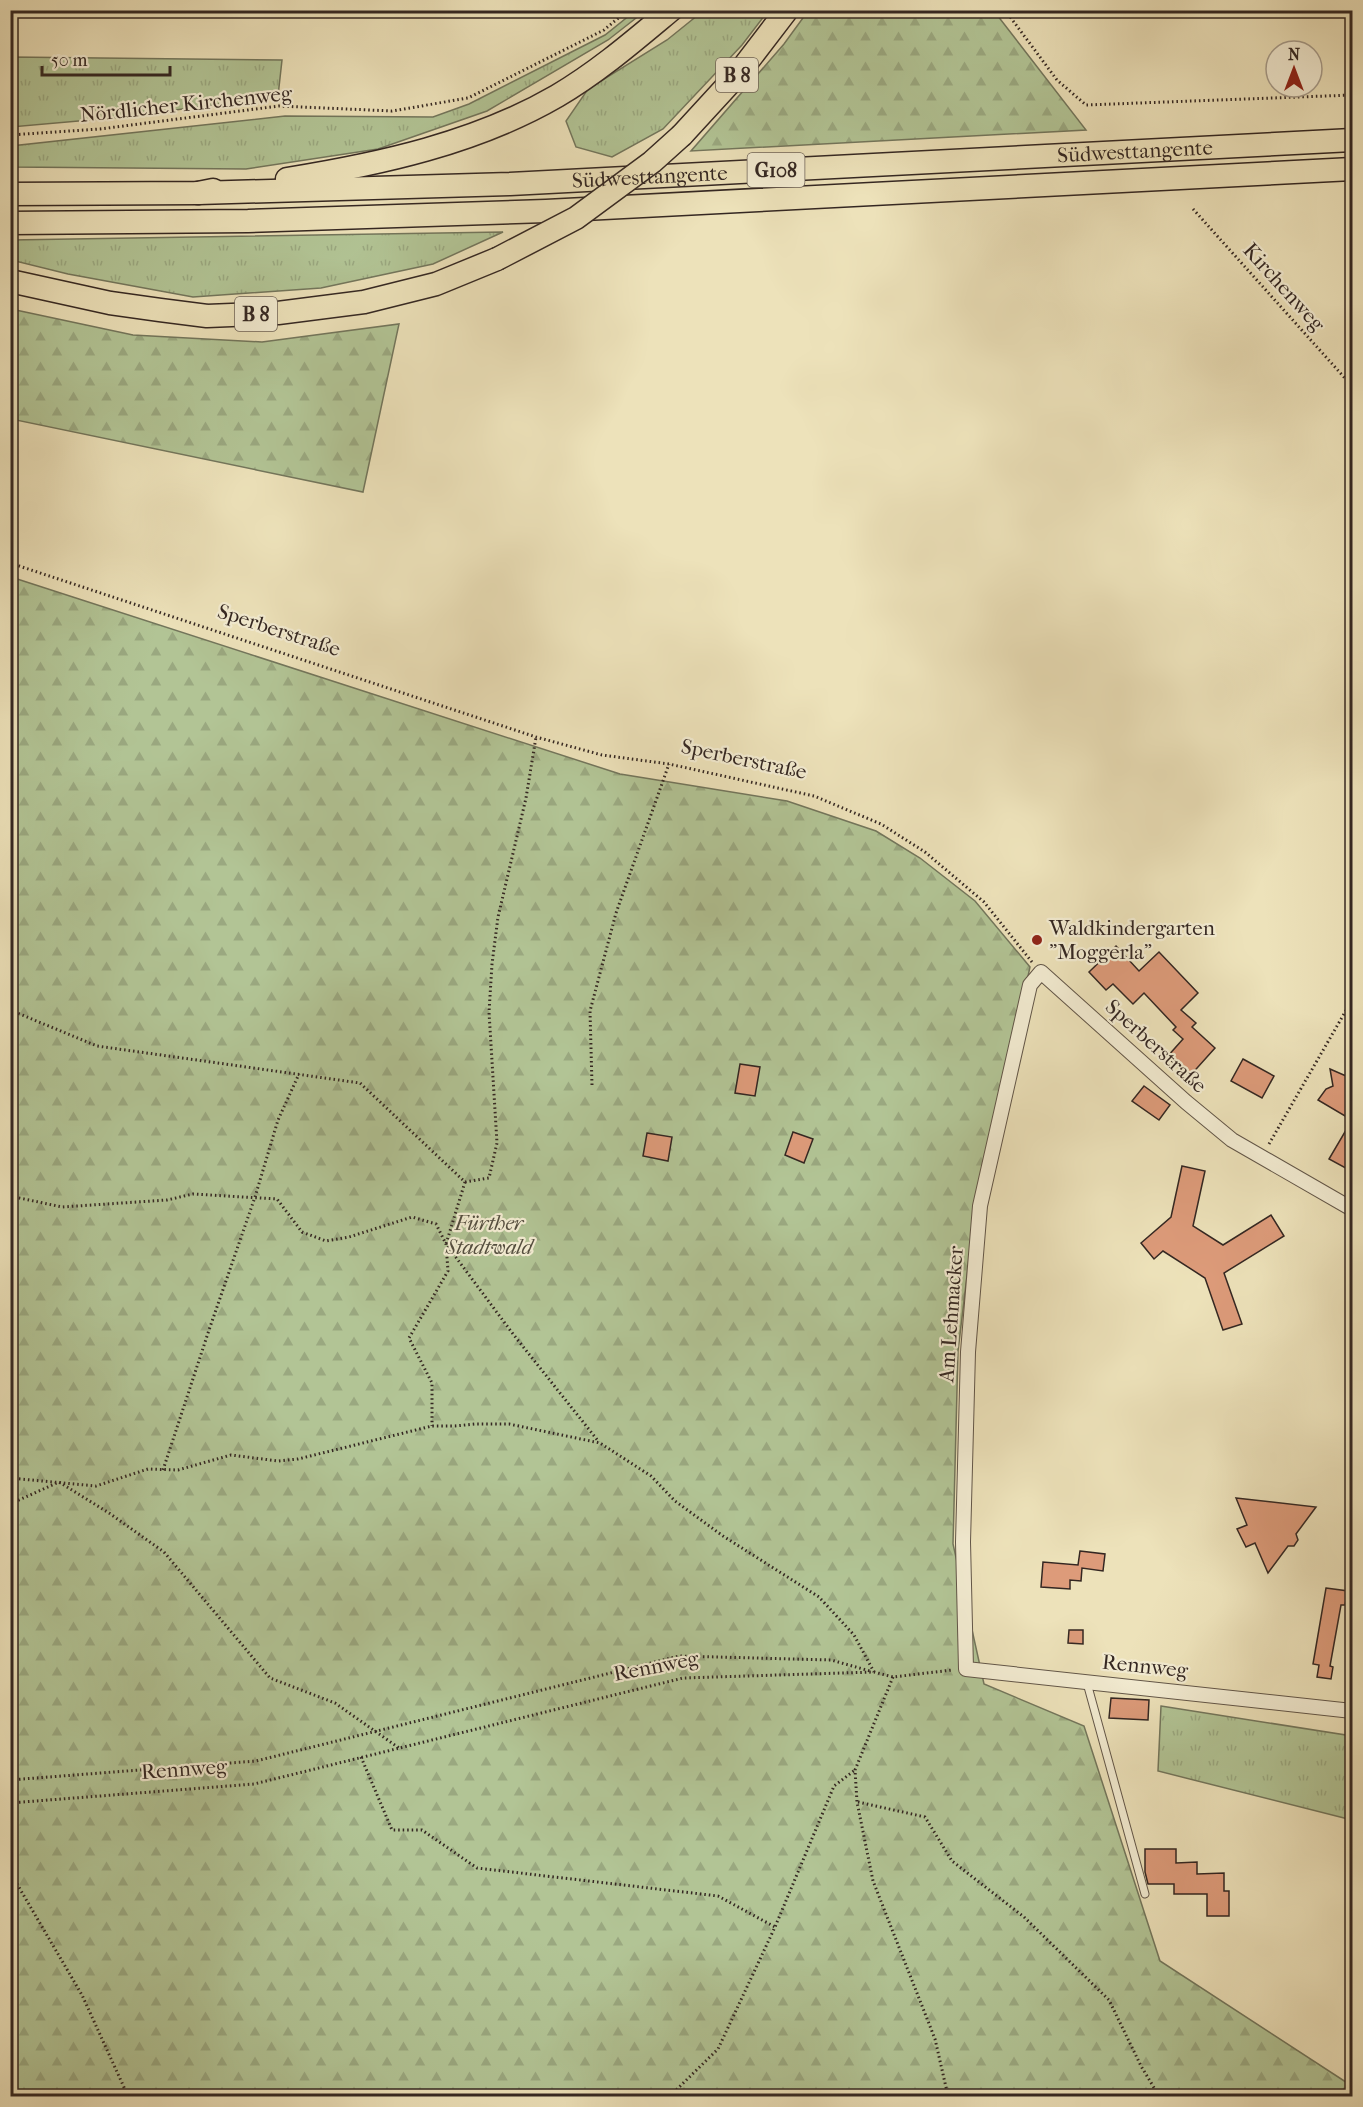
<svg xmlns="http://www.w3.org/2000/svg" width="1363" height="2107" viewBox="0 0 1363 2107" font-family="'IM FELL French Canon',serif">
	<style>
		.grass { fill: url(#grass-tufts); stroke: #73765c; stroke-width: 1.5 }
		.forest { fill: url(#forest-firs); stroke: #73765c; stroke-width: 1.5 }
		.building { fill: #dd9b7a; stroke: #342722; stroke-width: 1.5 }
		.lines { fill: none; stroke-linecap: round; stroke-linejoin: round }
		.service-casing { stroke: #625648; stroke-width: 9 }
		.minor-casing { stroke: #625648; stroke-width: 16 }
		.trunk-casing { stroke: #342722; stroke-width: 25 }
		.path { stroke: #342722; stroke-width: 3; stroke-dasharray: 1.5 3; stroke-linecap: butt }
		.service { stroke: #f3ecd2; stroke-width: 7 }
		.minor { stroke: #f3ecd2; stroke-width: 14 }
		.trunk { stroke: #ede2ba; stroke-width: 22 }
		.trunk-bridge-casing { stroke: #342722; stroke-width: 25; stroke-linecap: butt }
		.trunk-bridge { stroke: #ede2ba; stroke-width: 22 }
		.poi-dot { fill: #8f2418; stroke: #f3ecd2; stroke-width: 2 }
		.labels { text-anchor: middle; stroke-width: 4.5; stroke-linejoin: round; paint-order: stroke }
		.shield { fill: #f3ecd2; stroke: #6d6257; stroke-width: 1.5 }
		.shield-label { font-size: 20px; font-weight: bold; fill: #342722 }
		.street-label { font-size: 21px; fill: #342722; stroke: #f3ecd2 }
		.poi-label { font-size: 21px; fill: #342722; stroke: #f3ecd2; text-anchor: start }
		.park-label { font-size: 21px; font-style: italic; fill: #544e3f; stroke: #f3ecd2 }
	</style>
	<defs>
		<pattern id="grass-tufts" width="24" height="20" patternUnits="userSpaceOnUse" patternTransform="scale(1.5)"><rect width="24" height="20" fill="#b2c495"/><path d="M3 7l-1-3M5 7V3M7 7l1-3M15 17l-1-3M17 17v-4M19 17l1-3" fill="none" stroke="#9aa880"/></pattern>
		<pattern id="forest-firs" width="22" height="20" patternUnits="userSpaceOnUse" patternTransform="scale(1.5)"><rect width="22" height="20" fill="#b2c495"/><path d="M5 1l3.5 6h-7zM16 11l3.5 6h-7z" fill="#9aa880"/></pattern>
	</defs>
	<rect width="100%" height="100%" fill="#ede2ba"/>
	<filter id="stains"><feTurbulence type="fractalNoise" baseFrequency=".00333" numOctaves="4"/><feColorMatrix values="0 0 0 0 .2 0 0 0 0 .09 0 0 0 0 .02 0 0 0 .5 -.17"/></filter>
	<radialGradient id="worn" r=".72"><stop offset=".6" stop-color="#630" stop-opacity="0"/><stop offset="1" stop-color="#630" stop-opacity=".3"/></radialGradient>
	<g class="grass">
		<path d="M635,11H645L608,40L487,111L378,149L246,169L11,167V146L285,116L433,117L469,104L605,35Z"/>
		<path d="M703,11H768L742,45L663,129L612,157L576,147L566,121L588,89L667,40Z"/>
		<path d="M11,57L282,60L278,96L124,117L11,127Z"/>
		<path d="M503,232L433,264L321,288L193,297L68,274L11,260V240Z"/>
		<path d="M1161,1706L1352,1736V1820L1158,1771Z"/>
	</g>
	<g class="forest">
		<path d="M808,11H994L1086,130L691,151L784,44Z"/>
		<path d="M11,309L133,335L262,342L399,324L363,492L11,419Z"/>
		<path d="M11,577L620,774L787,801L876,831L920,858L975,901L1030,967L972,1234L958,1351L953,1544L984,1684L1084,1726L1160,1961L1352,2086V2096H11Z"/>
	</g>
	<g class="building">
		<path d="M1116,946L1139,971L1159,952L1198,993L1181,1010L1196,1023L1192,1027L1215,1048L1189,1077L1167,1057L1183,1039L1173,1030L1176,1027L1144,993L1133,1004L1113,984L1106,990L1089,972Z"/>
		<path d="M1243,1059L1274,1076L1262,1098L1231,1081Z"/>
		<path d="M740,1064L760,1067L755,1096L735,1093Z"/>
		<path d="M1330,1069L1353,1079V1172L1329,1159L1352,1120L1318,1100L1326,1089L1333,1086Z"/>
		<path d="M1144,1086L1170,1105L1159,1120L1132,1101Z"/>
		<path d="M793,1132L813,1139L804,1163L785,1155Z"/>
		<path d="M647,1133L672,1137L668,1161L643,1156Z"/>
		<path d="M1182,1166L1205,1171L1193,1226L1223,1245L1271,1215L1284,1236L1224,1273L1242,1324L1223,1330L1205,1278L1163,1251L1154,1259L1141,1243L1171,1217Z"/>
		<path d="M1236,1498L1316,1507L1296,1534L1298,1540L1294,1546H1288L1268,1573L1255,1543L1246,1547L1237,1529L1247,1525Z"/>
		<path d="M1080,1551L1105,1554L1103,1571L1082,1568L1081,1581L1070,1580V1589L1041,1587L1043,1562L1078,1565Z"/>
		<path d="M1326,1588L1348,1591L1345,1605H1341L1330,1666L1333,1667L1331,1679L1317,1677L1319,1665L1313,1664Z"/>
		<path d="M1069,1630H1083V1644L1068,1643Z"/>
		<path d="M1111,1698L1149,1700L1148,1720L1109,1718Z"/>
		<path d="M1145,1849H1176V1863L1197,1862V1874L1224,1873V1891H1229V1916H1207V1894H1174V1884H1148L1145,1872Z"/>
	</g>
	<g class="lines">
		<g class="service-casing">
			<path id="service" d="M1087,1683L1145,1894"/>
		</g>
		<g class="minor-casing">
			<path id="minor" d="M1352,1209L1232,1140L1186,1102L1041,972L1030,985L980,1206L968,1352L963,1542L966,1669L1352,1711"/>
		</g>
		<g class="trunk-casing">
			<g id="trunk">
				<path d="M682,135L738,74L787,10"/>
				<path d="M287,179C380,164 476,143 557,96C598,72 635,40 671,10"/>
				<path id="s1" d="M198,193L510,184L1352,140"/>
				<path d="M10,194L198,193L213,190"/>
				<path d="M10,223L248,221L546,211L1352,169"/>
				<path d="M10,281L110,303L160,310L207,316L278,313L364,302L436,284L497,259"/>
			</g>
		</g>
		<g class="path">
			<path d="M1005,10L1057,80L1086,105L1352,95"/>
			<path d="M10,135L100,129L279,106L392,111L468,98L604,30L628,10"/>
			<path d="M1193,209L1352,386"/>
			<path d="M10,563L536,737L602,755L669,764L814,796L881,824L925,852L984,902L1032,962"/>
			<path d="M10,1010L97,1046L360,1083L465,1182L446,1244L513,1334L599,1442"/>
			<path d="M592,1085L590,1011L616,913L669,764"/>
			<path d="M1269,1144L1352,1000"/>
			<path d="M465,1182L489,1178L497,1143L489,1012L492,964L498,917L526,798L536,737"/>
			<path d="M10,1196L62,1207L167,1200L193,1194L277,1199L302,1232L326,1241L349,1237L412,1217L436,1224L446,1244L448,1271L409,1338L432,1383V1426"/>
			<path d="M163,1470L209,1330L255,1197L278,1120L299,1074"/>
			<path d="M10,1478L96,1486L148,1469L178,1470L231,1455L278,1461L298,1459L432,1426H455L475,1424H509L600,1443L651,1476L675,1501L723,1536L819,1597L854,1635L874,1672"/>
			<path d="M10,1504L59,1482L109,1513L164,1552L270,1678L335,1703L399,1748"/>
			<path d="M893,1677L855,1770L857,1802L873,1881L935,2039L948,2096"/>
			<path d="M361,1757L392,1830H422L477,1868L718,1896L775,1927"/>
			<path d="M10,1780L256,1761L679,1656L831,1660L870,1671"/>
			<path d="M858,1802L925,1817L952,1861L1024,1917L1109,2000L1141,2066L1159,2096"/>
			<path d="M10,1803L254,1784L683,1678L874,1672L893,1677L952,1670"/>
			<path d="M10,1872L82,1995L128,2096"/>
			<path d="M670,2096L718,2049L775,1927L834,1786L855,1770"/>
		</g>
		<use href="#service" class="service"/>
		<use href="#minor" class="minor"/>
		<use href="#trunk" class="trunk"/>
		<g class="trunk-bridge-casing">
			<path id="trunk-bridge" d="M497,259L576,218L652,162L682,135"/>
		</g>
		<use href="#trunk-bridge" class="trunk-bridge"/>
	</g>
	<circle class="poi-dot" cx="1037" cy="940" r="6"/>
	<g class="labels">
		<g class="shield">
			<rect x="716" y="58" width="42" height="34" rx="4.5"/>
			<rect x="747.5" y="153" width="57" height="34" rx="4.5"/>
			<rect x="235" y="297" width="42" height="34" rx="4.5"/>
		</g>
		<g class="shield-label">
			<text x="737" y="82">B 8</text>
			<text x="776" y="177">G108</text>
			<text x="256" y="321">B 8</text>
		</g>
		<g class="street-label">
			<text transform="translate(186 104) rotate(-6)" y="7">Nördlicher Kirchenweg</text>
			<text dy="7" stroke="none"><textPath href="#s1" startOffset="938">Südwesttangente</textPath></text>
			<text dy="7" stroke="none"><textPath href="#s1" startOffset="452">Südwesttangente</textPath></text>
			<text transform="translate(1284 287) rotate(48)" y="7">Kirchenweg</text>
			<text transform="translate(279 630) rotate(18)" y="7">Sperberstraße</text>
			<text transform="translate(744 759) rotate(12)" y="7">Sperberstraße</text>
			<text transform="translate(1156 1046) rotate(42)" y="7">Sperberstraße</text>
			<text transform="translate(951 1314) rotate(-86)" y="7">Am Lehmacker</text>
			<text transform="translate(656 1666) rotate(-11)" y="7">Rennweg</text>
			<text transform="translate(1145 1666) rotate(6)" y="7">Rennweg</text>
			<text transform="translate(184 1769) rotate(-4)" y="7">Rennweg</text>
		</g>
		<g class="poi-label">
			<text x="1049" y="935">Waldkindergarten<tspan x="1049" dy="24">"Moggerla"</tspan></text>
		</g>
		<g class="park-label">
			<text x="489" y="1230">Fürther<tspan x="489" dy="24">Stadtwald</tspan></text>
		</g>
	</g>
	<rect width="1363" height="2107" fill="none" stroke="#ede2ba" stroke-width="36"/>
	<rect x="12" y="12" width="1339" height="2083" fill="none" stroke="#342722" stroke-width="3"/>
	<rect x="18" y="18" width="1327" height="2071" fill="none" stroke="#342722" stroke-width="1.5"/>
	<g transform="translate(1294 69)"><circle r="28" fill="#f3ecd2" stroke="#a79d8c" stroke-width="1.5"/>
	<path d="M0-4.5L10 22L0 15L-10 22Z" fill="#8f2418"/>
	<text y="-9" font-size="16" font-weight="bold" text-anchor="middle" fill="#342722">N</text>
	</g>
	<path d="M42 66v9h128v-9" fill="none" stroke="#342722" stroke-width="3"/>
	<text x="51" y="66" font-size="18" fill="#342722" stroke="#f3ecd2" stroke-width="4.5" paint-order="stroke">50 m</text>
	<rect width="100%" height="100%" filter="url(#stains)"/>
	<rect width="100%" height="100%" fill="url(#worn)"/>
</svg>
